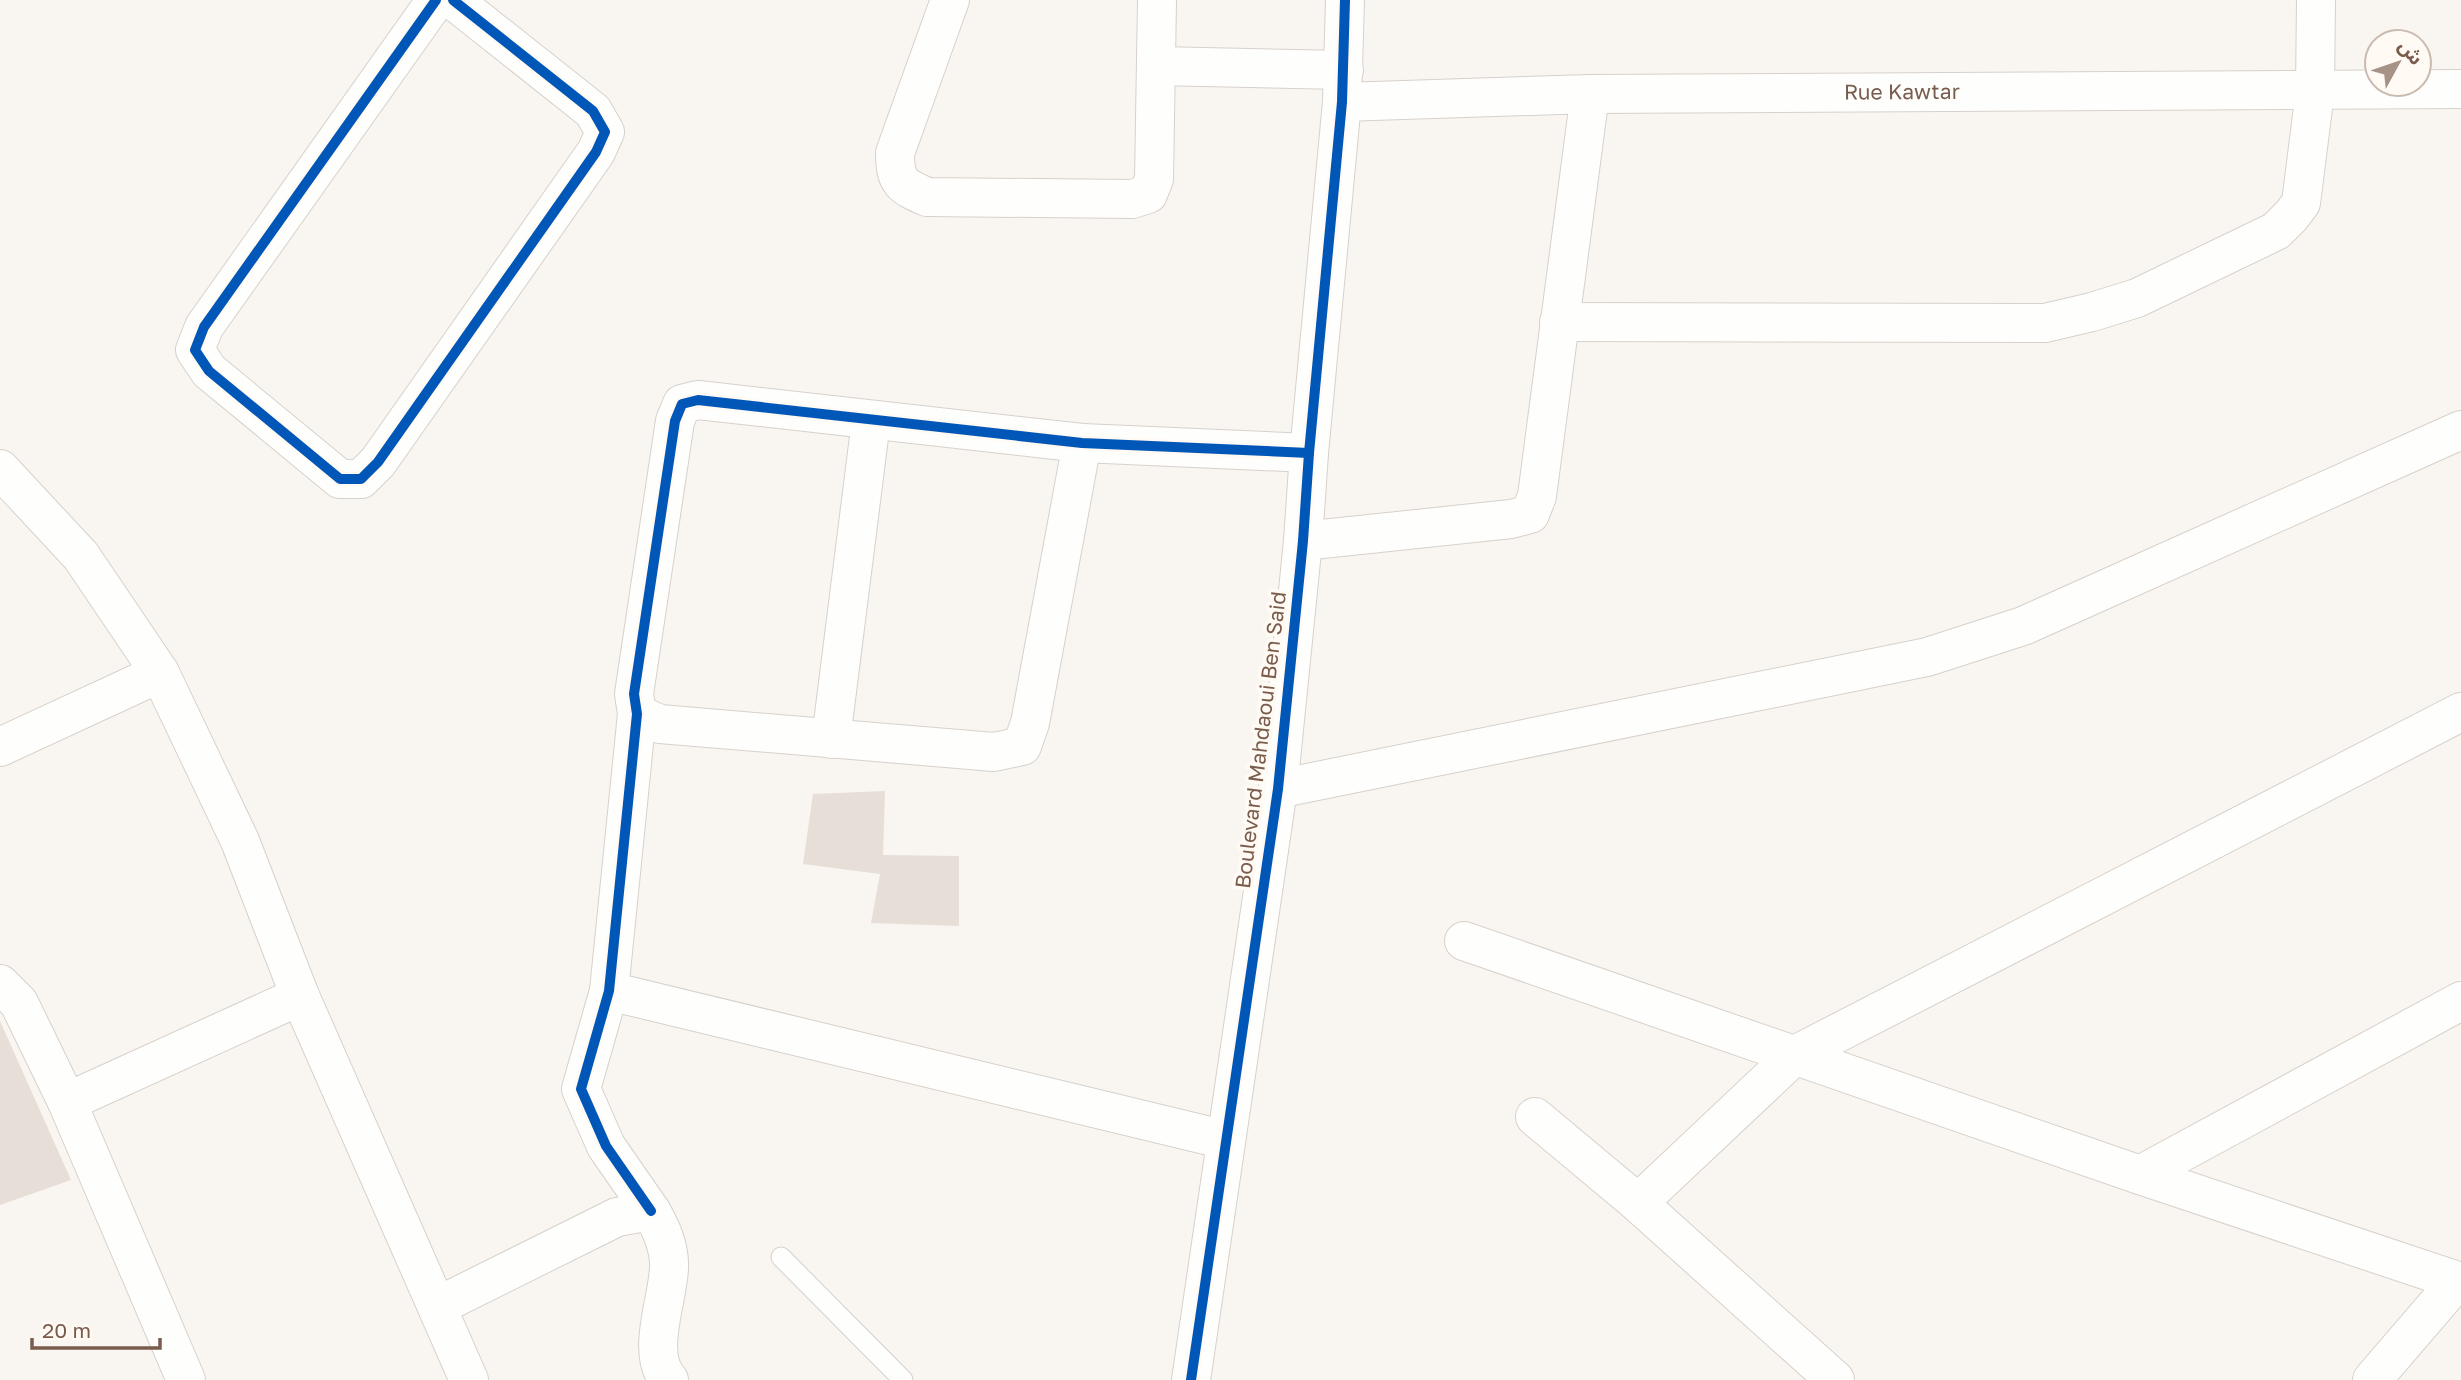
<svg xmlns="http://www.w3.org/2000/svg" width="2461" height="1380" viewBox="0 0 2461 1380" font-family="'Golos Text','Noto Sans Arabic',sans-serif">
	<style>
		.building { fill: #e6ded7 }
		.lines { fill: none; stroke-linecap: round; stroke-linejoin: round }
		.service-casing { stroke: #d7d1cb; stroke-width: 21 }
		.minor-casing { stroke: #d7d1cb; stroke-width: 40 }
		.service { stroke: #fefefd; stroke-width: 19 }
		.minor { stroke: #fefefd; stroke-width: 38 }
		.cycleway-casing { stroke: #fffaf3; stroke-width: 15 }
		.cycleway { stroke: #0057b8; stroke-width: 10 }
		.labels { text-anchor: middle; stroke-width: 7; stroke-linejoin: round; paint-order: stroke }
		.street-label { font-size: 21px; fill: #7a5c4d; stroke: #fffaf3 }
	</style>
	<rect width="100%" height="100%" fill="#f9f5f0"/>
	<g class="building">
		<path d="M885,791L883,855L959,856V926L871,923L880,874L803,864L813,794Z"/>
		<path d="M0,1021L71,1180L0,1205Z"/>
	</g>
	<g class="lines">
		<g class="service-casing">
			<path id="service" d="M781,1257L903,1380"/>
		</g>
		<g class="minor-casing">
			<g id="minor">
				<path d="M436,0L204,327L195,350L209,371L340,479H361L378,462L596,152L605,132L593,111L453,0"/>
				<path d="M950,0L895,153C895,183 902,186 927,197L1132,199L1148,194L1154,179L1157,0"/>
				<path d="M1157,66L1344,70"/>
				<path id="s1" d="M1342,102L1590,94L2461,89"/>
				<path d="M1559,322L2045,323L2092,312L2137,298L2276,231L2291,216L2301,203L2315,92L2316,0"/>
				<path d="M0,469L81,556L160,673L240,841L300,996L469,1380"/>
				<path d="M1303,541L1511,519L1530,514L1537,496L1590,94"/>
				<path d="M637,714L660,724L994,752L1022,746L1030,723L1082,443"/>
				<path d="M831,739L871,421"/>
				<path d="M0,747L160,673"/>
				<path d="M1278,789L1927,657L2023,626L2461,430"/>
				<path d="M1464,941L2140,1175L2461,1282"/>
				<path d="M0,984L19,1003L67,1102L186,1380"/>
				<path d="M609,991L1226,1140"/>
				<path d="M67,1102L300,996"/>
				<path d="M1535,1117L1638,1203L1835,1380"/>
				<path d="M2140,1175L2461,1001"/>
				<path d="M1638,1203L1795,1055L2461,712"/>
				<path d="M651,1211L606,1146L581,1089L609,991L637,714L634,694L675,421L682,404L698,400L1082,443L1309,453"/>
				<path d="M438,1306L617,1217L651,1211C661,1228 670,1247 669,1268C668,1300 645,1354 669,1380"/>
				<path d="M1191,1380L1278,789L1303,541L1309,453L1342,102L1345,0"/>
				<path d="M2372,1380L2457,1281"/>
			</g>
		</g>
		<use href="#service" class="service"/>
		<use href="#minor" class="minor"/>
		<g class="cycleway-casing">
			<g id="cycleway">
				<path d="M436,0L204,327L195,350L209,371L340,479H361L378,462L596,152L605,132L593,111L453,0"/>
				<path d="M651,1211L606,1146L581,1089L609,991L637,714L634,694L675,421L682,404L698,400L1082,443L1309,453"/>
				<path d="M1191,1380L1278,789L1303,541L1309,453L1342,102L1345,0"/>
			</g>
		</g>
		<use href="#cycleway" class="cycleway"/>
	</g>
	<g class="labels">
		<g class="street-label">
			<text dy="7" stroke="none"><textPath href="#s1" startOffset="560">Rue Kawtar</textPath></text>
			<text transform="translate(1261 740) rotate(-83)" y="7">Boulevard Mahdaoui Ben Said</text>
		</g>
	</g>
	<g transform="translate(2398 63) rotate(50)"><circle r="33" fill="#fffaf3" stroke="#cabbb1" stroke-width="2"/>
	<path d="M0-5L12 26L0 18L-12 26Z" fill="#a69286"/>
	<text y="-10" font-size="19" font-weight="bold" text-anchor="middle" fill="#7a5c4d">ش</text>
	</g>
	<path d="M32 1338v10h128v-10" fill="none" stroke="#7a5c4d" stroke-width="3.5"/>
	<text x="42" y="1338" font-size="21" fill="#7a5c4d" stroke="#fffaf3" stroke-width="5" paint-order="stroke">20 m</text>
</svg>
